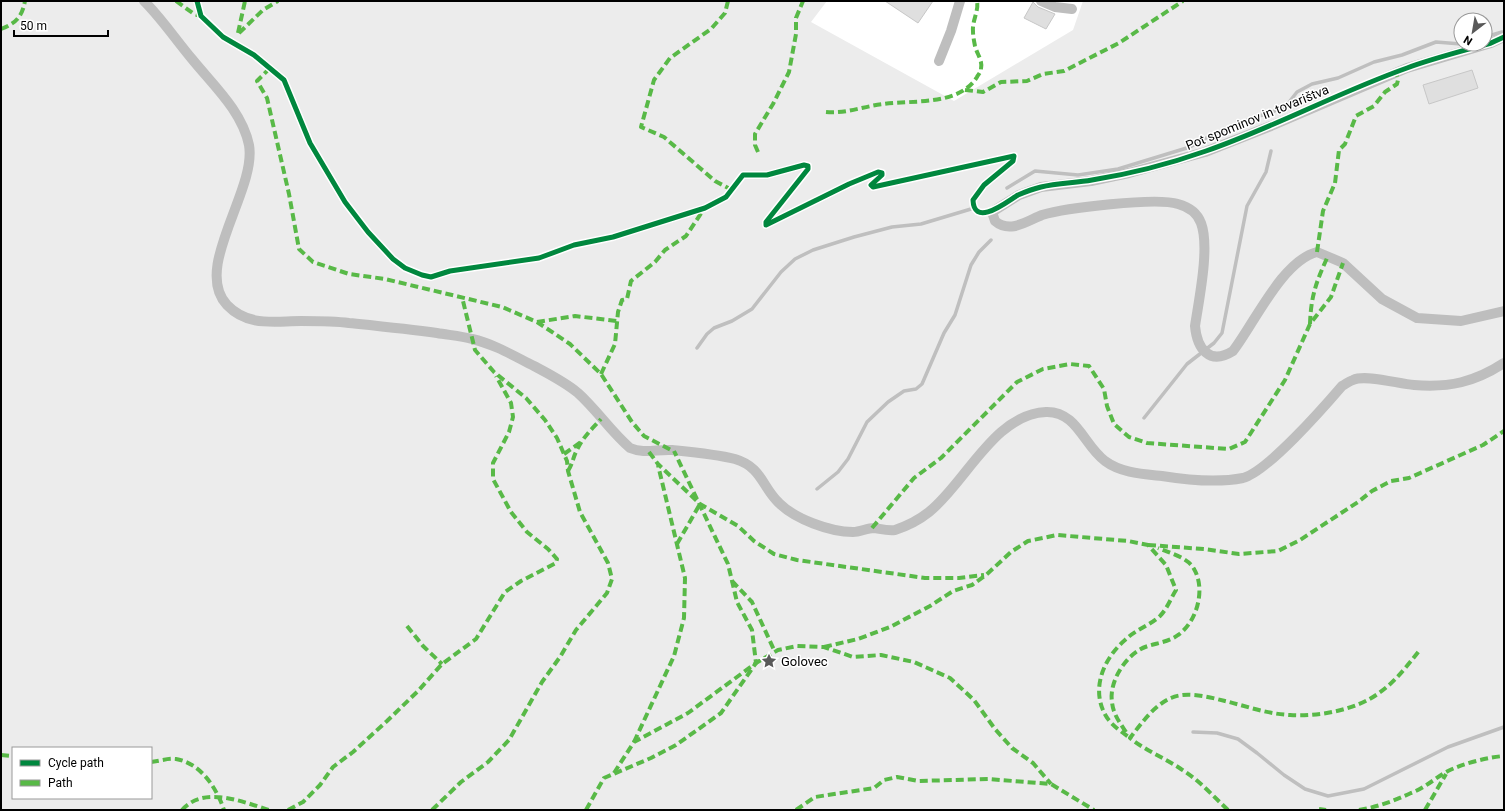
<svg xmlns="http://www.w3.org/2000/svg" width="1505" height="811" viewBox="0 0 1505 811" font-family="Roboto,sans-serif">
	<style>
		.green { fill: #ececec; fill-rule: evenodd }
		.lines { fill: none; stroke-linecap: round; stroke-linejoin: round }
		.stream { stroke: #bfbfbf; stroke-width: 3.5 }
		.building { fill: #dfdfdf; stroke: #c7c7c7 }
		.minor { stroke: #bebebe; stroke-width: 10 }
		.quiet { stroke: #58b947; stroke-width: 4; stroke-dasharray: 8 4; stroke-linecap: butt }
		.cycleway-casing { stroke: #fff; stroke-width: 8 }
		.cycleway { stroke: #00873e; stroke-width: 5 }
		.labels { text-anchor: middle; stroke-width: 3; stroke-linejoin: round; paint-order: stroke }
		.street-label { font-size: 13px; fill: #000; stroke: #fff }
		.poi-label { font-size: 13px; fill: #000; stroke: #fff; text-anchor: start }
	</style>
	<rect width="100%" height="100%" fill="#fff"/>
	<path class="green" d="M1,1H827L811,22L954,101L1073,30L1083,1H1504V810H1ZM1461,20H1485V44H1461ZM13,748H151V798H13Z"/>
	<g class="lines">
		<g class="stream">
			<path d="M1485,37L1502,32"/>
			<path d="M1007,188L1035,171L1078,175L1118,169L1190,147L1208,137L1255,117L1270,113L1286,106L1297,92L1312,84L1338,78L1374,62L1402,55L1436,42L1461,44"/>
			<path d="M697,348L707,334L714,328L732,321L752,309L781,272L795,259L813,250L854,237L892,227L921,224L971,209"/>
			<path d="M1144,418L1187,364L1214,343L1222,333L1247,206L1266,172L1271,151"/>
			<path d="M817,489L838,472L848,459L867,422L888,402L904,391L916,389L922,384L944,333L955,315L971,265L979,252L991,240"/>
			<path d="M1193,732L1217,733L1238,739L1257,753L1284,775L1305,789L1328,796L1364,789L1448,747L1504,727"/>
		</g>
	</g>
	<g class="building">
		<path d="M885,1H933L918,23Z"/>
		<path d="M1033,2L1038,7L1055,14L1046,29L1024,18Z"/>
		<path d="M1472,70L1478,88L1429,104L1423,85Z"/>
	</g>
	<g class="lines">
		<g class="minor">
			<path d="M144,1C162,19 176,40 192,59C213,85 242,111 249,145C257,190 192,268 227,305C248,327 274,321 301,321C317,321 334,321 349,323C378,326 408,329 437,333C448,335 461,336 472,339C494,344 514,356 534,366C549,374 565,382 578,393C597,410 611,432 630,448C644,454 657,449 672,450C692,452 715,454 735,459C762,467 762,487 779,503C795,519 830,532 853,532C860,532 867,528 874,528C881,529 888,531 895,530C907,526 919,520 929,512C965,484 994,414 1046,412C1077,411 1084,446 1105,461C1121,473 1143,474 1162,476C1187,480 1218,483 1243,478C1267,472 1324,407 1342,386C1346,384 1349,381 1353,380C1366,374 1399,384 1414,385C1449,388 1475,382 1504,363"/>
			<path d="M1041,1L1055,7L1072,9"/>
			<path d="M1504,37L1491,43L1407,68L1271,126L1205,152L1129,173L1091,181L1041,187L1019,195L992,212L995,221C1010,234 1027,221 1042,215C1065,208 1156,197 1178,204C1189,207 1197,212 1201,223C1210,247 1199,299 1195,326C1197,348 1209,366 1233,351C1254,324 1282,261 1317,252L1343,263L1382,299L1417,318L1461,321L1504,311"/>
			<path d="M939,61L951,31L960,1"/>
		</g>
		<g class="quiet">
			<path d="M176,1L194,14L201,16"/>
			<path d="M728,1L725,13L711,29L670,58L654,80L641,127L664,137L715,181L732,190"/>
			<path d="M1,29C16,23 22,17 25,1"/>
			<path d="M238,33L245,1"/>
			<path d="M239,33L263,10L278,1"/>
			<path d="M270,68L257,81L267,98L289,194L299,249L313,262L349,274L385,279L502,307L537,322L570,344L601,374L632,422L644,436L671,450"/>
			<path d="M965,90L983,92L1001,82L1027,81L1043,74L1064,71L1119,43L1183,1"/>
			<path d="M826,112C846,114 864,106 884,104C913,100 959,106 977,77C978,75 981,72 981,69C983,61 977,54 975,46C974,41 973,36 973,31C972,21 979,11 977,1"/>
			<path d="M758,152L755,145V134L773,104L789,72L796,34V18L803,1"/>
			<path d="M1317,252L1323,211L1335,183L1339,150L1345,144L1356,116L1374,106L1385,92L1397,84L1398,80L1396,72"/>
			<path d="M537,322L575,316L617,321"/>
			<path d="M1310,324C1311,296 1316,282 1328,256"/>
			<path d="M601,374L615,344L618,312L622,300L627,299L631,281L655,262L665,250L686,236L704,209"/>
			<path d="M649,452L658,464L700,504L738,526L754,541L774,554L797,560L925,578H959L984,575"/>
			<path d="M564,454L581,442"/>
			<path d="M568,471C573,463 573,457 577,450C583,437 592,429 601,419"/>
			<path d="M872,528L914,478L941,458L1017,382L1043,369L1070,364L1089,366L1104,389L1107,406L1114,424L1129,437L1147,443L1229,449L1245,442L1285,380L1310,324L1331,297L1343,263"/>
			<path d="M677,544L700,504"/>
			<path d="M1148,545L1204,549L1239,554L1278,551L1300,540L1358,502L1372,491L1391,481L1409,478L1483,445L1504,431"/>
			<path d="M732,581L752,602L775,652"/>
			<path d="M407,626L423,646L442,664"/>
			<path d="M824,647L858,639L890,627L930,606L953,591L972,585L986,575L1011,552L1028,541L1043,538L1057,535L1128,541L1148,545L1166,565L1176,590C1171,598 1167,609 1160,616C1149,626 1135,630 1125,640C1104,658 1090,689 1106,716C1111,725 1122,732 1130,738"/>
			<path d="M1126,732C1120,723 1113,714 1112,702C1109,683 1123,660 1139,650C1150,643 1166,644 1178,635C1197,622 1206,589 1194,569C1189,558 1168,552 1158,548"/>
			<path d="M634,742L674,656L684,618L685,578L658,465"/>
			<path d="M1,755L13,756"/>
			<path d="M151,762C159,761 169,758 176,759C201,763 217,789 224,810"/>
			<path d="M614,773L634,742L688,713L756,663L778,650L797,646L824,647L853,657L881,655L914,662L950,678L974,700L995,729L1012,748L1033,763L1051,784"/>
			<path d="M1319,809L1326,810"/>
			<path d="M182,810C204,785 243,802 269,810"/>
			<path d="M288,810L303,802L320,785L333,767L353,752L387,721L418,691L442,664L476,639L505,592L521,581L556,563L557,559L548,549L527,532L511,512L493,479V463L509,432L513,417L511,403L496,376"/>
			<path d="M432,810L461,782L488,762L509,740L542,682L560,657L576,630L607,593L612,579L608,563L580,512L568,471L567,461L557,438L545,420L526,398L494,372L475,350L462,297"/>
			<path d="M586,810L604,778L651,758L676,745L721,713L756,663L752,630L737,602L728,564L674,451"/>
			<path d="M796,810L815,797L874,788L884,780L897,777L918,781L988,779L1051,784L1094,810"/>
			<path d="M1228,810C1213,796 1199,780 1181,769C1165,758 1146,751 1130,738C1141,724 1154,705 1171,698C1186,691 1209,697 1225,701C1246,706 1267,714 1290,715C1318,717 1356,710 1379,693C1395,682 1407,666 1419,651"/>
			<path d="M1359,810C1377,807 1394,801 1411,793C1425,788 1435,778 1448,771C1462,764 1488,757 1504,756"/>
			<path d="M1425,810L1446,774"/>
		</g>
		<g class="cycleway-casing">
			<path id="cycleway" d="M197,1L201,16L223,37L254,55L284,80L310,143L345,202L368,232L393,259L405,268L422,275L431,277L450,271L539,258L574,245L613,237L705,208L726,197L743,175H767L804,165L808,166V169L766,222V225L849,184L878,172L882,173V175L871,185L873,187L1014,156L1013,161L984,185L973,200C974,229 1009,200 1018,195C1025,192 1033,189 1041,187C1057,183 1075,183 1092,180C1130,174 1169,164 1206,151C1275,127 1339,92 1407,68C1434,58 1463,51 1491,43L1504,37"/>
		</g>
		<use href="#cycleway" class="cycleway"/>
	</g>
	<defs>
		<g id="sight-bare" transform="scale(1.2)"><path d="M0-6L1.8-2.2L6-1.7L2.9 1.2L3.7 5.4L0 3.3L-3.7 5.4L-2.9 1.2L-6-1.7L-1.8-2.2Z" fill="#595959" stroke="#fff" stroke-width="2.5" paint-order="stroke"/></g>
	</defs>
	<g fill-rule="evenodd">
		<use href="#sight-bare" x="769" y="661"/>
	</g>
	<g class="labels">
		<g class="street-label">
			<text transform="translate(1257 117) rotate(-22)" y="5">Pot spominov in tovarištva</text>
		</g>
		<g class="poi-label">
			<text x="781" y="666">Golovec</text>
		</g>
	</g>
	<rect width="1505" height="811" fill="none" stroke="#000000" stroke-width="4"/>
	<rect x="12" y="747" width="140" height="52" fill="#ffffff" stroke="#999999"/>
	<rect x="20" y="760" width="20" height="6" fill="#00873e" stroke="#999999"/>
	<text x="48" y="767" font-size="12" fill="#000000">Cycle path</text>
	<rect x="20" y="780" width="20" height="6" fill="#58b947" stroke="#999999"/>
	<text x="48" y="787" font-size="12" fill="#000000">Path</text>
	<g transform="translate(1473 32) rotate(211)"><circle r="19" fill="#ffffff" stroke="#999999"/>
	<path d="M0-3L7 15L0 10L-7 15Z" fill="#595959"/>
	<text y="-6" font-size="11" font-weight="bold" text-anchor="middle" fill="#000000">N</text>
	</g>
	<path d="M14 30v6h94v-6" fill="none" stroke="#000000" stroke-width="2"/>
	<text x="20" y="30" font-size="12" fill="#000000" stroke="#ffffff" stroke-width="3" paint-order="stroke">50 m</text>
</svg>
